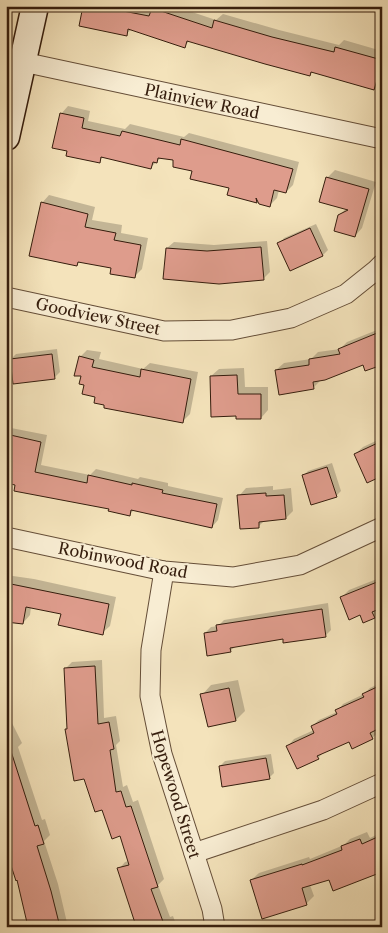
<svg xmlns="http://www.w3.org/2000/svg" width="388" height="933" viewBox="0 0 388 933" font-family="'Libre Caslon Text',serif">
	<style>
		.shadow { fill: #0003 }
		.building { fill: #de9c8c; stroke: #351d0d }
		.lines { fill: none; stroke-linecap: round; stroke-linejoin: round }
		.street-casing { stroke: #654e38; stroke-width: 21 }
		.secondary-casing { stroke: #351d0d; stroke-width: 29 }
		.street { stroke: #f8edd3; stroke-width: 19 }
		.secondary { stroke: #f8edd3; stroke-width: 26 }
		.labels { text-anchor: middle; stroke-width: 4; stroke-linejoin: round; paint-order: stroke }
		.street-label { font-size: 16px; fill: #351d0d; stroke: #f8edd3 }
	</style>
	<rect width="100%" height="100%" fill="#f4e3bb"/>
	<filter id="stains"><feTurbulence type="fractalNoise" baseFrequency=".004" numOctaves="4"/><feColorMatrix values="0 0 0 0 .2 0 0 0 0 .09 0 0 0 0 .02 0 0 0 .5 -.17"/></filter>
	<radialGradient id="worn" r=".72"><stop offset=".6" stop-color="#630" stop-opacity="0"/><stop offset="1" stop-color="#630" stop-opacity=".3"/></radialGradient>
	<g class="shadow">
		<path d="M85,6H140L153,9L156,6H174L216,20L223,14L279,30L339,45L344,40L382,51V90L313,71L310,75L190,40L184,47L132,29L126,34Z"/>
		<path d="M68,106L90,111L88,121L125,129L130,124L184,137L189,133L299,162L293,185L286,192L279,190L277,198L270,205L258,200L256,202L175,159L162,157L151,167L104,156L99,161L68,150L61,114Z"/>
		<path d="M335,170L376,182L362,228L355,236L339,215L346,209L327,178Z"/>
		<path d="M49,195L95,207L92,220L122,225L121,233L148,238L142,269L134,277L112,267L80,261L76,265L42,203Z"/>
		<path d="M316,224L328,250L323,255L291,269L279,244L284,238Z"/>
		<path d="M267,241L270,272L263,279L167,248L174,242L214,245Z"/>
		<path d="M382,328V363H364L321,380L313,388L276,370L284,363L311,359L318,352L340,349L347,342Z"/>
		<path d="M57,349L60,372L55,377L11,359L16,354Z"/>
		<path d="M87,350L101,352L99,359L143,369L150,363L198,372L190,414L182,422L106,404L86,384L82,374L80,357Z"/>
		<path d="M244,368L245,387H268V410L261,418L237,415L211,376L219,369Z"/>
		<path d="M6,427L47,435L41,465L90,475L96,469L138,479L140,477L168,483V486L223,498L218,520L212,527L134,510L130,514L6,482Z"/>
		<path d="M382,438V475L355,454L363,447Z"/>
		<path d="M332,463L341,491L336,496L303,476L308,471Z"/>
		<path d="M273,486V490L291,488L293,511L286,518L265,520L259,526L239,496L246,488Z"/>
		<path d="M6,575L34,579L116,597L110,626L102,633L62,613L31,607L30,615L23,623L6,621Z"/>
		<path d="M382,577V610L374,617L361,614L341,598L349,590Z"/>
		<path d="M328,603L331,630L325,636L284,638L236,646L230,651L205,633L211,627L218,626L224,620Z"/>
		<path d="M102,660L104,718L116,716L120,741L116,745L123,787L127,785L133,802L138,800L164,879L158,885L170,917L173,916L177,927H141L119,869L125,862L129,861L120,834L68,728L66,668L72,662Z"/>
		<path d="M238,680L245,711L236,720L202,695L211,685Z"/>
		<path d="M382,682V726L377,728L379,732L372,738L349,740L325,751L318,758L288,746L294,739L314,730L312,726L319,720L337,712L343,704L364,694L370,688Z"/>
		<path d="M6,711L22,743L18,747L42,820L45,819L50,835L44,841L58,884L68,927H30L18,879L6,845Z"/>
		<path d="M271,754L274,773L269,778L220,766L225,761Z"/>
		<path d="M367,832L370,838L382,832V871L329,879L310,885L314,896L306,904L251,880L259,873L309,857L310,859L344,845L350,839Z"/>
	</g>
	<g class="building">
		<path d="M83,6H124L123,11L149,16L152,8L212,28L214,20L272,37L334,52L335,47L382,60V63L374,90L311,72L310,76L265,64L187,41L185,48L128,29L127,36L79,26Z"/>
		<path d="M60,113L84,118L82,128L120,136L122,131L180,145L181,139L293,169L286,193L274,190L270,207L259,204L256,198L257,203L227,195L229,188L190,179L192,171L173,167V160L158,158L157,163L153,162L151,169L101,157L100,163L66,156L67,151L52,148Z"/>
		<path d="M326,177L369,189L355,237L334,231L338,215L348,210L319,202Z"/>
		<path d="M41,202L88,214L85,227L116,233L114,240L141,245L135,278L110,274L111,268L78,262L77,266L29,256Z"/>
		<path d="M310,228L323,256L290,271L277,243Z"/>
		<path d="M261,247L264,280L219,284L163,279L166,248L207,251Z"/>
		<path d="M382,331V365L365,371L363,365L325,380L313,382L314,389L279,395L275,370L309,365V359L340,354L338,349Z"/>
		<path d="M52,354L55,379L13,384L10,359Z"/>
		<path d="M79,356L94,360L92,367L140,377L141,369L191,379L183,423L104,408V405L94,403L95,397L82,394L84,385L79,384L81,376H74Z"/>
		<path d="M237,375L238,394H261V419H236V416L211,417L210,376Z"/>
		<path d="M6,434L41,442L35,472L87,483L88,475L132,485V483L163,490L162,493L217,504L212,528L131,510L130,516L108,511L109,509L14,491L15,485L6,483Z"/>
		<path d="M382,441V476L367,483L354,454Z"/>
		<path d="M327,467L337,497L311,505L302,475Z"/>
		<path d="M266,493V496L284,495L286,519L259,522V528L240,529L237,495Z"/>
		<path d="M382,580V608L372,612L375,618L363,623L360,615L349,620L340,597Z"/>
		<path d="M6,583L109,604L103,635L58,625L61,614L26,607L23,624L6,622Z"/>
		<path d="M322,609L326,637L283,643V639L230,648L231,652L207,656L204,633L217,631L216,625Z"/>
		<path d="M95,666L98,724L109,722L114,749L110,750L116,792L121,791L126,807L131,806L158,887L151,889L165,927H139L138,922L135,923L117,868L129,865L120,836L112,839L102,810L95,812L84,779L74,781L65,729H67L64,668Z"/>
		<path d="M377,687L382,698V727L370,733L373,739L352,749L349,742L317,756L319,759L297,769L286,746L314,733L311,726L337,714L335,710L364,697L362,694Z"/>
		<path d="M229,688L236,721L208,727L200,694Z"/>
		<path d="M6,745H9L35,826L38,825L44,844L37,846L51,891L60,927H28L17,880L16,881L6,850Z"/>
		<path d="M266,758L270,779L222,787L219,766Z"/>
		<path d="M382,835V872L333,891L329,880L302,888L307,905L262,919L250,880L302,864V865L342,850L341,846L360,839L362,844Z"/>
	</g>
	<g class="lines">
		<g class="street-casing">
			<g id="street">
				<path d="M23,62L382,139"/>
				<path d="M6,297L164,331L232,330L291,318L346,294L376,270L382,264"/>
				<path d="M6,537L164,571L233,577L300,565L382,527"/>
				<path d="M164,571L151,650L150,696L162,754L212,909L215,927"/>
				<path d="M194,853L323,810L382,783"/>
			</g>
		</g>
		<g class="secondary-casing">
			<path id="secondary" d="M6,137L35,6"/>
		</g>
		<use href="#street" class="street"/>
		<use href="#secondary" class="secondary"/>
	</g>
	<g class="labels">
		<g class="street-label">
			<text transform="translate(202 101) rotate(12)" y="6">Plainview Road</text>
			<text transform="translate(98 316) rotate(12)" y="6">Goodview Street</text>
			<text transform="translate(123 560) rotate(11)" y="6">Robinwood Road</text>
			<text transform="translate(176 794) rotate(73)" y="6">Hopewood Street</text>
		</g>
	</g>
	<rect width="388" height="933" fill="none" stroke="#f4e3bb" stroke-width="25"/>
	<rect x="8" y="8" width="373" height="918" fill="none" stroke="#351d0d" stroke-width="2.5"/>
	<rect x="12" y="12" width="363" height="908" fill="none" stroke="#351d0d"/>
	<rect width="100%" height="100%" filter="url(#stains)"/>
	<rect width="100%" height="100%" fill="url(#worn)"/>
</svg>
